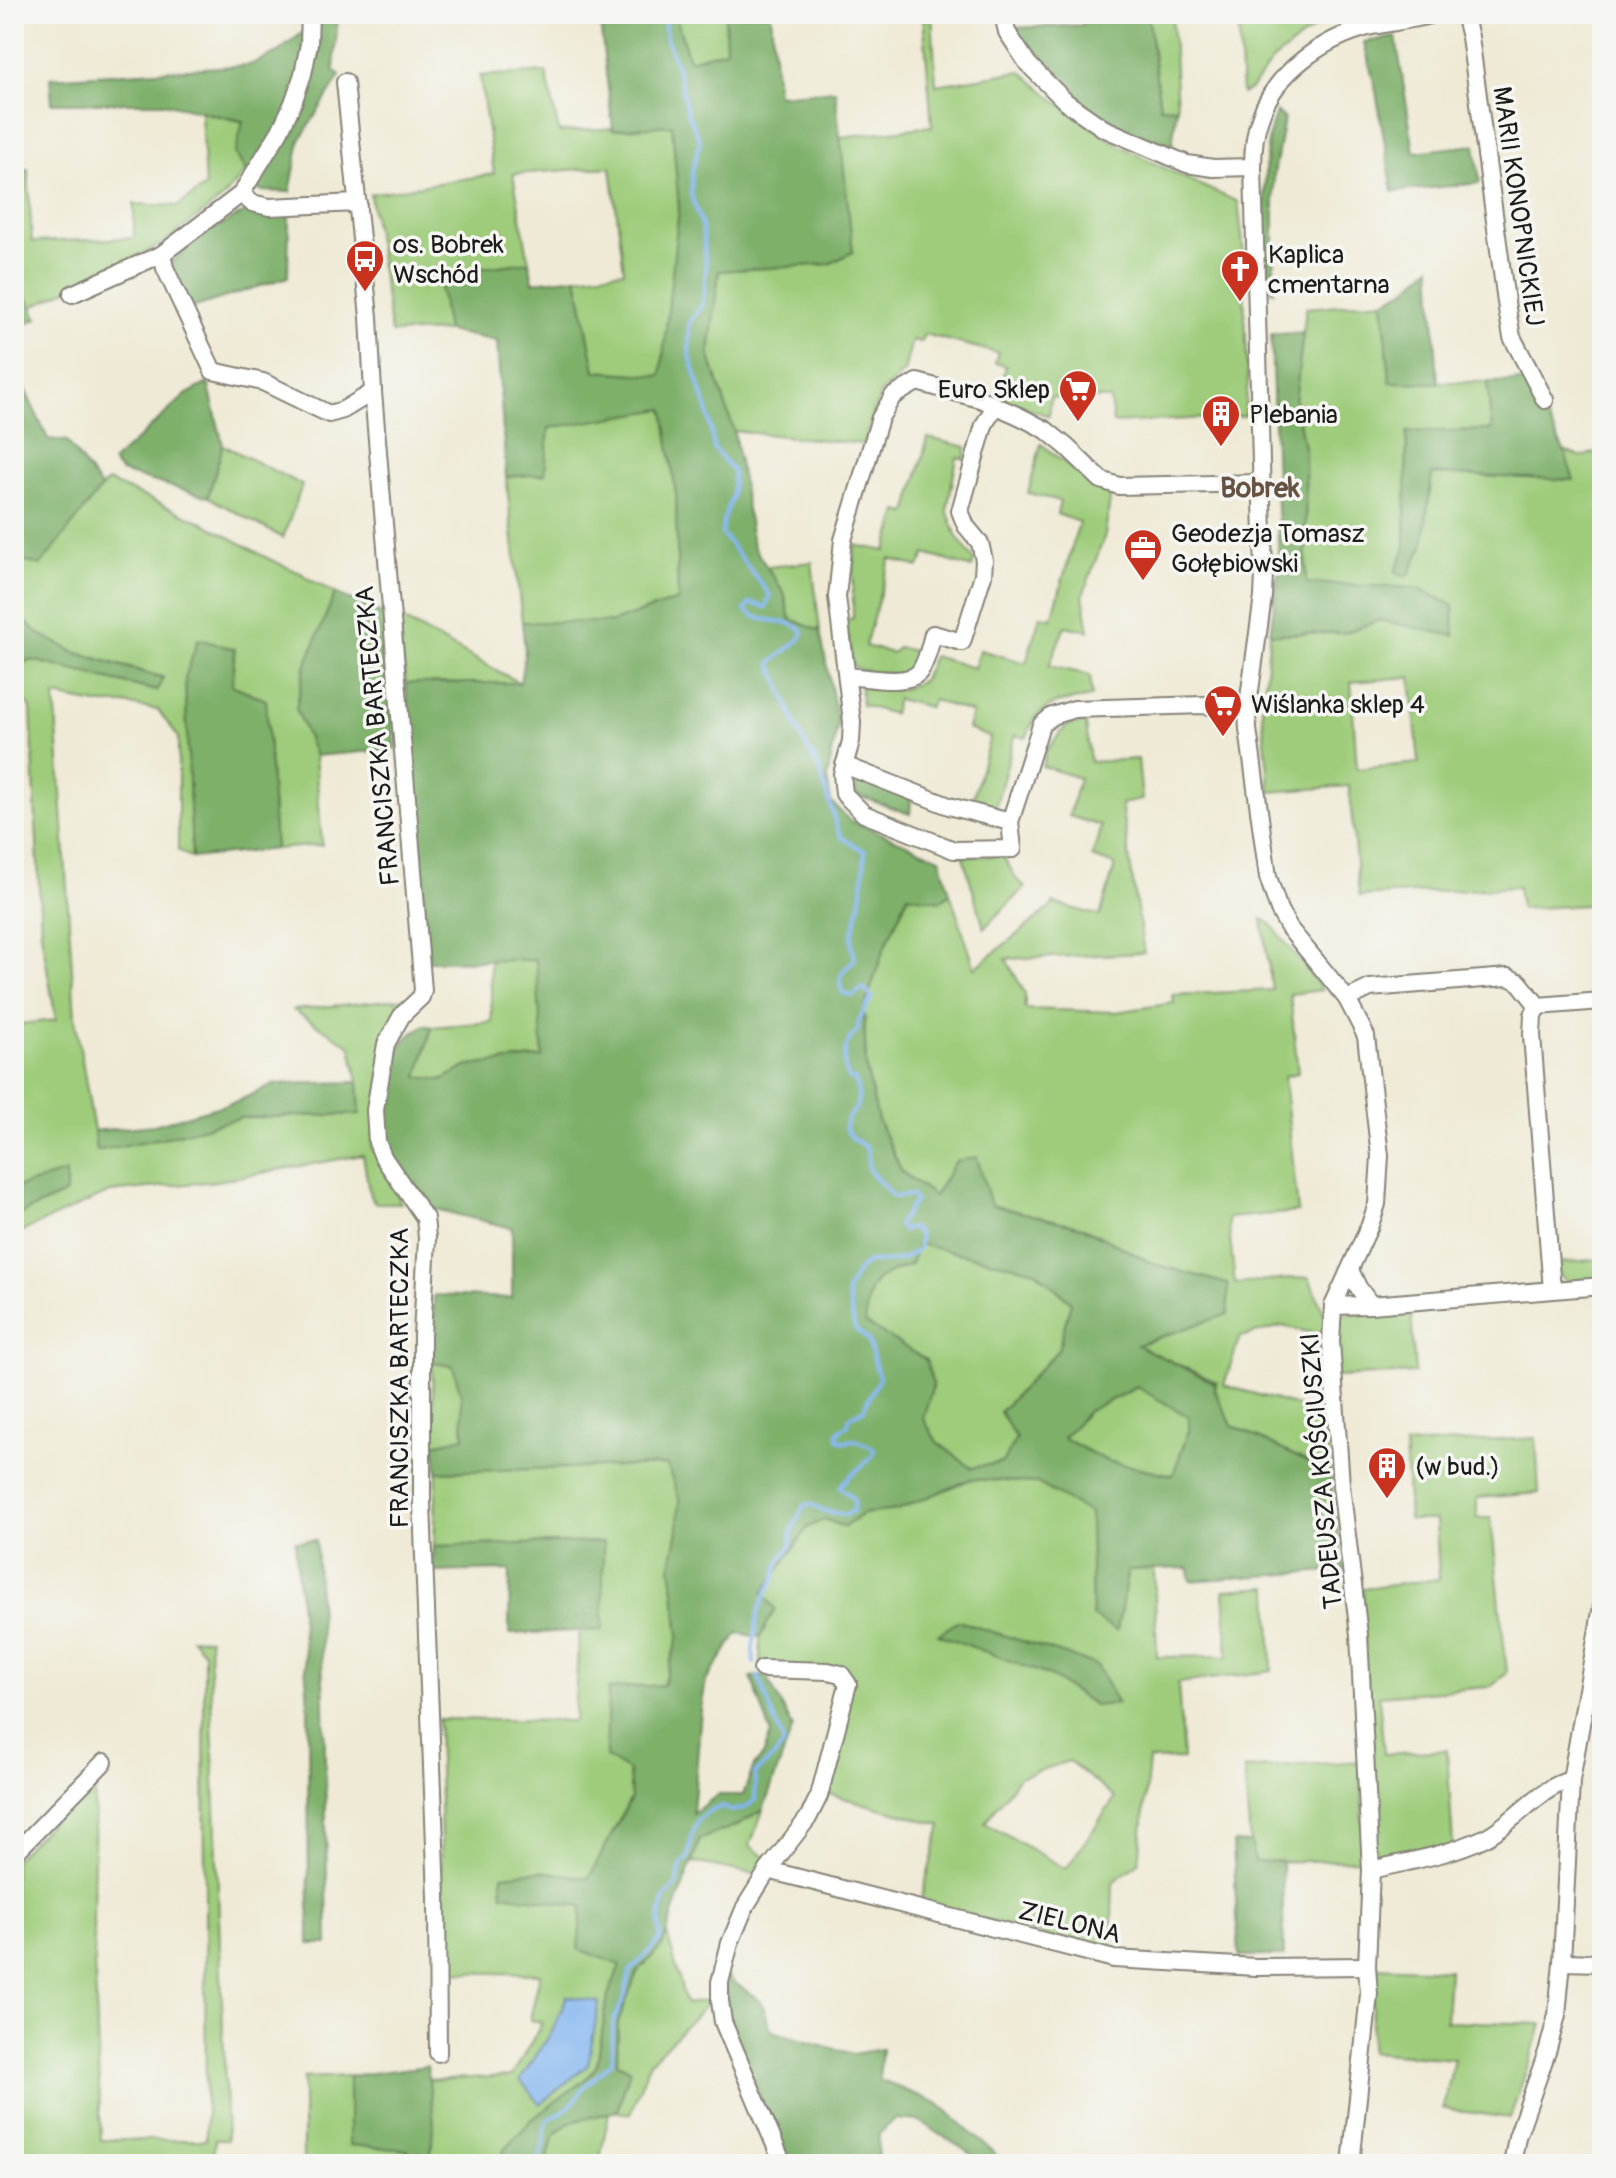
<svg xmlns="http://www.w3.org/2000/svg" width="1616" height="2178" viewBox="0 0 1616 2178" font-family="Pangolin,sans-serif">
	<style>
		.green { fill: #9ecc7a; stroke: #5d744b; stroke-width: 2; fill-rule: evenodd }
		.forest { fill: #7eb06a; stroke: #4d6643; stroke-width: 2; fill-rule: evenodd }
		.water { fill: #84b6f0; stroke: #506986; stroke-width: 2 }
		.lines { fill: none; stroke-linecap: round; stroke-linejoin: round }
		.stream { stroke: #84b6f0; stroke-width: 4 }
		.minor-casing { stroke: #868378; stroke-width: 20 }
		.minor { stroke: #fff; stroke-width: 16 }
		.labels { text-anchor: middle; stroke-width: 7; stroke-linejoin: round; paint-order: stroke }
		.street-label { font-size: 26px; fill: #1c1c1c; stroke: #f6f6f2 }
		.poi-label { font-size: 26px; fill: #1c1c1c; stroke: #f6f6f2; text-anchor: start }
		.neighbourhood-label { font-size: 28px; font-weight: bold; fill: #655242; stroke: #f6f6f2 }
	</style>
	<rect width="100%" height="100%" fill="#f6f6f2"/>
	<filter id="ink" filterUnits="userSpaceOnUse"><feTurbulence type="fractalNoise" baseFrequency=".0125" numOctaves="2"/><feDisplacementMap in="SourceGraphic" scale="16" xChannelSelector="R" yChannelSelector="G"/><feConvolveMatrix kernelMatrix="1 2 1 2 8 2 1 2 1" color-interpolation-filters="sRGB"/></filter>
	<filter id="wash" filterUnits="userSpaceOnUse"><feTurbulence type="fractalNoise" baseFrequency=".006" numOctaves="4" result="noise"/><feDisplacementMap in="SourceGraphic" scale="32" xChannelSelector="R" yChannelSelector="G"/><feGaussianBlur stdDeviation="1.8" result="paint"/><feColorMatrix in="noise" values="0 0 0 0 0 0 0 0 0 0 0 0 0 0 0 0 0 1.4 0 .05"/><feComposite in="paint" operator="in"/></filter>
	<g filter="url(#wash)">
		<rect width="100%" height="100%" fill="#efead5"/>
		<g class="green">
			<path d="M678,14H725L726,50L689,60L677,21Z"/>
			<path d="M923,14H932L936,85L1021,71C1049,95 1077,120 1109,139C1150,163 1194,182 1238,202L1245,261L1244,295L1248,382L1244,416L1113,423L1110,399L1051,397L1049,416L998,398L1006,366L995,363L998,353L924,334L921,342L912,340L904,372L880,394L863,444L734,431L709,354L719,271L829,264L853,252L840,137L932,126Z"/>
			<path d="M1148,14H1172L1177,108L1160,107Z"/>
			<path d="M1238,14H1350L1319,24L1272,61L1251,89L1242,94Z"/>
			<path d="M546,72L559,132L672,124L679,208L662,376L595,371L577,277L624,271L611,167L513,174L529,262L438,274L447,331L391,333L370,194L494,174L480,76Z"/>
			<path d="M201,112L244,122L235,154L246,171L223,198L162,244L32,307L14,274V170L28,169L32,242L134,238V204L178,206L205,187Z"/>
			<path d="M1383,301L1390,382H1487L1492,430L1407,432L1405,550L1395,571L1423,546L1432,474L1573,480L1564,451L1582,457L1602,450V904L1521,909L1518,887L1359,896L1349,786L1270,792L1262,710L1270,634L1344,633L1379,620L1454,635L1417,588L1306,584L1305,452L1295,401L1306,308ZM1411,677L1419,763L1357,769L1351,682Z"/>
			<path d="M664,408L676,495L678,600L612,622H522L506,477L545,474L548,428Z"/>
			<path d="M928,438L967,447L965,459L957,457L947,510L957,537L974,560L972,568L925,554L919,567L890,559L865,646L892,653L898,648L920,652L915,671L907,676L859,670L853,665L845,620L853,618V566L855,545L886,551L898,511L907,513Z"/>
			<path d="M1041,444L1101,491L1111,493L1105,535L1083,595L1089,631L1065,626L1049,666L1090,675L1092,697L1055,703L1036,716L1026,738L1015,735L995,809L972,802L990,737L968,729L972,713L933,700L929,707L897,699L893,714L862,705L860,683L904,689L923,680L933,656L974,668L980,650L1026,663L1040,616L1052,618L1079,522L1057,514L1060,501L1028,493Z"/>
			<path d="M223,445L302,485L283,538L208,497Z"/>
			<path d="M108,481L202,522L269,559L303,574L305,577L335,593L305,667L296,708L315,756L322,845L275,849L266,701L185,678L192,858L178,850V737L158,710L124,704H97L55,696L75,1018L94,1131L96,1150L167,1137L240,1118L360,1114L358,1082L351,1046L293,1010L418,997L385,1056L372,1147L401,1203H375L370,1196L363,1155L216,1181L110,1192L14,1235V1217L66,1193V1173L14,1188V1011L21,1024L56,1020L41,933L31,708L21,697L14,696V665L32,660L156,691L162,677L74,652L39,634L14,611V570L25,562Z"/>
			<path d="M812,562L820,631L790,619L784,593L767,567Z"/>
			<path d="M396,616L520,683H406Z"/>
			<path d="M1086,723L1090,762L1138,759L1142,800L1121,804L1144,953L1006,959L1025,993V1009L1116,1012L1174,1003L1173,995L1272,990L1262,919L1271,924L1322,990L1290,994L1298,1073L1284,1076L1298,1212L1228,1218L1235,1284L1309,1277L1326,1318L1322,1335L1282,1326L1240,1337L1224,1385L1325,1414L1330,1473L1232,1425L1214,1389L1217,1382L1136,1345L1227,1314L1228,1284L1154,1264L1082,1227L991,1205L956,1161L934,1196L902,1172L878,1120L866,1068L864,1009L885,946L909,895L940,901L950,893L975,968L1051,907L1053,903L1100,916L1115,865L1092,857L1101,826L1069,816L1079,778L1042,766L1046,751L1067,725Z"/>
			<path d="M963,856H1003L1017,880L1025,887L984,928Z"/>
			<path d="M536,959L543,1057L468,1066L442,1080L417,1077L432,1027L492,1022L490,960Z"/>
			<path d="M918,1243L1036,1271L1071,1302L1058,1350L1000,1412L1016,1438L1003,1462L971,1468L937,1442L923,1418L933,1385L865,1323C868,1280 872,1280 910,1264Z"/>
			<path d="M1602,1259V1280L1569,1282L1561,1277L1558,1263Z"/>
			<path d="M1411,1310L1415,1373L1337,1377L1336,1326L1343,1314Z"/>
			<path d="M432,1363L453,1366L461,1395L464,1438L434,1444Z"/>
			<path d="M1138,1387L1189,1417V1430L1173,1475L1107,1461L1063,1438L1088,1411Z"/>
			<path d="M1536,1438L1539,1493L1477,1498V1518H1491L1507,1673L1489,1687L1379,1696L1384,1754L1447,1750L1453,1846L1388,1863L1375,1856L1362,1589L1439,1579L1436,1520H1409L1405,1445Z"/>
			<path d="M667,1465L680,1498L678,1530L671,1565L679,1636L663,1685L608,1689L629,1771L631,1798L589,1878L539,1871L502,1876V1894L582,1906L621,1964L608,1996L597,2065L587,2078L530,2121L504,2150L500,2164H426C439,2140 431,2106 428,2080L512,2076L542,2023L530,2020L540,1974L444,1972L438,1719L574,1721L579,1631L603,1629V1542L434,1546L437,1472Z"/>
			<path d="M971,1479L1037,1483L1090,1513L1092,1616L1128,1570L1154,1569L1157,1657L1228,1656L1224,1590L1269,1587L1272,1671L1178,1683L1183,1759L1149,1760L1139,1863L1113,1882L1111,1953L920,1903L941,1825L825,1793L848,1673L760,1665V1637L775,1609L763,1593L808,1527L825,1519L844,1527L862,1514L897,1510ZM959,1621L1117,1703L1095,1706L1048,1675L939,1634ZM1069,1761L1115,1798L1066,1869L985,1823L1019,1777Z"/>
			<path d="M191,1638L209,1639L227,2140H215L212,2164H14V1860L95,1778L93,1921L101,2140H206L204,1652Z"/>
			<path d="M1361,1761L1364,1860L1255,1862L1250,1842L1244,1769Z"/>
			<path d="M763,1810L750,1846L771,1861L760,1875L692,1862L700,1839L735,1826Z"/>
			<path d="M667,1933L686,2004L709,2000L705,2006L650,2062L630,2114L617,2112L630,2069L617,2063L618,2022L637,1972L662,1946Z"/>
			<path d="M1374,1967L1449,1970L1446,2021L1542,2024L1510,2118L1443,2109L1454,2059L1370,2052Z"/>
			<path d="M349,2076V2145L409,2150L402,2164H303V2078Z"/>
			<path d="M609,2113L599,2164H546L554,2135L570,2122Z"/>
		</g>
		<g class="forest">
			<path d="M321,14H338L334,70L340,76L300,140L290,192L260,191L235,154L243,121L163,103H52L50,78L250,65L278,52L321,18Z"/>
			<path d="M599,14H678L677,21L689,60L726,50L725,14H771L777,95L835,90L853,252L829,264L719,271L709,354L734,431L753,546L784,593L790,619L820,631L838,723L827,779L831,802L849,820L940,858L950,893L941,901L908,895L885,946L864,1009L866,1068L878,1120L902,1172L934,1196L956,1161L977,1157L991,1205L1082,1227L1154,1264L1228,1284V1314L1137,1345L1215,1383L1214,1389L1232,1425L1330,1473L1344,1570L1190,1581L1189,1568L1128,1570L1117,1631L1092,1616L1090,1513L1037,1483L971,1479L897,1510L862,1514L844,1527L825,1519L808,1527L763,1593L775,1609L760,1637L738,1633L706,1681L701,1709L693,1813L718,1795H743L754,1766L763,1756L771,1733L751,1677L766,1676L793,1727L763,1810L735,1826L700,1839L662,1946L637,1972L618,2022L617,2063L630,2069L617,2111L570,2122L554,2135L546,2164H500L504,2150L530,2121L587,2078L597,2065L608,1996L620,1965L578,1949L582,1906L502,1894V1875L539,1871L589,1878L631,1798L629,1771L606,1757L608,1689L663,1685L679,1636L671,1565L678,1530L679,1498L667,1465L437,1472L434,1444L464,1437L461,1395L453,1366L432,1363L434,1295L512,1298V1228L422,1206C409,1185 391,1163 387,1139C381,1110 386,1065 404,1041C409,1035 418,1030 424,1025L432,1027L418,1077L442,1080L468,1066L543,1057L536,960L428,961L406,683H520L525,651L522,622H612L678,600L676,495L664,409L549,428L545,474L506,477L497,341L447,331L438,274L529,262L533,282L577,277L595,371L661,376L679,208L672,125L613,130ZM918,1244L1036,1271L1071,1302L1058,1350L1000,1412L1016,1438L1003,1462L971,1468L937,1442L923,1418L933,1385L926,1360L865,1323C868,1280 872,1280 911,1264ZM1137,1387L1189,1417V1430L1173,1475L1107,1461L1063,1438L1088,1411Z"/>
			<path d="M1083,14H1148L1160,107L1177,108L1172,145L1118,129L1072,96L1034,62L1013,28L1083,25Z"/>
			<path d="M1396,37L1414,152L1475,145L1480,183L1393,192L1376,91L1364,42Z"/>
			<path d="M1277,112L1284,119L1274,174V291L1268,290C1267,246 1257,149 1277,112Z"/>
			<path d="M245,212L289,213L288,277L189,309L170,263L210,231Z"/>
			<path d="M1431,266L1438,383L1390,382L1383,301L1407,289Z"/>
			<path d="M14,274L38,318L14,330Z"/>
			<path d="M1303,333L1295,401L1305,452L1306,583L1417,588L1453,605L1454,636L1379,620L1344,633L1270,634L1279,567L1271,334Z"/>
			<path d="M14,366L48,439L67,441L101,488L41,565L25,562L14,570Z"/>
			<path d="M1528,381L1564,451L1574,480L1432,474L1423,546L1408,576L1395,572L1405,550L1407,432L1492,430L1487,382Z"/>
			<path d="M208,383L223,445L208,497L121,472L112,462L187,394Z"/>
			<path d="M335,593L384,615L396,749L315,756L296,708L305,667Z"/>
			<path d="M14,611L39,634L74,652L163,678L157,691L32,660L14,665Z"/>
			<path d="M198,639L235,649L232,685L266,700L275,849L192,858L185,678Z"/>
			<path d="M859,775L911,799L910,814L856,795V780Z"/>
			<path d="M358,1082L360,1114L240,1118L167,1137L96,1151L94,1131L154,1125L238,1101L274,1084Z"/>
			<path d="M66,1172V1193L14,1217V1188Z"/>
			<path d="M316,1540L324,1701L328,1944H309L308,1701L295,1541Z"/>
			<path d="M603,1542V1630L509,1634L510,1570L431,1572L434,1546Z"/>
			<path d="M959,1621L1097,1665L1117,1703L1096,1706L1048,1675L938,1634Z"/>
			<path d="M1250,1842L1255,1862L1282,1861L1284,1956H1239L1233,1843Z"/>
			<path d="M726,1973L732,1981L761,2001L772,2031L853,2054L882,2049L879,2080L938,2103L1000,2158L998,2164H987L919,2121L895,2119L879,2134L878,2157L883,2164H788L728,2021Z"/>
			<path d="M427,2066C430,2095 441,2137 426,2164H402L408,2150L349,2145V2076Z"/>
		</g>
		<path class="water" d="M567,1996L599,2002L588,2065L540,2104L520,2080L553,2030Z"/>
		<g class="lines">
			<g class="stream">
				<path d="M664,14L666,37L677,67L687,112L700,141L692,172L691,195L702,225L706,268L703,304L689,323V353L708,413L714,449L733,471L732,496L723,522L722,534L770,595L766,607L750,603L745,610C765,627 784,615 803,631L801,638L771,663L802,739L820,770L837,828L842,838L865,851C864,871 863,889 859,909C854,931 848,934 855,959C844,969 835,977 843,993L853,996L863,988L872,997L859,1020L857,1032C842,1043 842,1064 849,1079H855C857,1089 861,1099 855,1109C850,1117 846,1117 845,1128L852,1138L867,1148L869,1170L893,1197L911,1195L915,1201L898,1225L903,1230L912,1228L919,1234V1248C904,1263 889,1262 868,1262L857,1272L847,1291L855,1329L868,1340L879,1378L863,1410L849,1418L848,1425L838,1432V1439L844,1442L855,1440L872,1447L875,1452C867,1466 849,1473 840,1487C848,1496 859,1497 853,1511L846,1515L821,1510L811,1504L804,1505L792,1531L791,1545L778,1564L774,1581L767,1592L758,1612L753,1649L754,1663"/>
				<path d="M536,2164C545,2151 543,2135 547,2120L561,2113L574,2102L584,2087L612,2062L613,2023L624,1998L630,1971L660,1940L659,1923L664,1898L676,1885L681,1865L688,1858L692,1835L698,1820L709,1811L723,1806L731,1811L745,1808L755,1800V1773L773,1758L784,1744L758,1676"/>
			</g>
		</g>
	</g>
	<g filter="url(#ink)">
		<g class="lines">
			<g class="minor-casing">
				<g id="minor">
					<path d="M1003,14L1007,32L1028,64L1066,102L1103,128L1187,164L1213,168L1253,167"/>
					<path d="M1464,14L1470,37L1507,309L1512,337L1545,400"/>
					<path d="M345,82L369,317L373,392L423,990L421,997L402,1015L386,1044L375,1110L377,1142L383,1157L425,1218L427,1238L422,1336V1504L437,1897L438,2053"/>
					<path d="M241,194L252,203L269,207L358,203"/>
					<path d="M162,254L165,268L213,371L263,382L329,414L343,410L373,392"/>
					<path d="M72,294L162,254L241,194L280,131L293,103L303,74L309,44L310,14"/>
					<path d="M847,676C865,677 909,687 920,671C927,661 930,645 933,634L962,642L983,575L984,560L980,543L966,526L960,511L984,425L995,406"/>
					<path d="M1247,712L1204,705L1074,709L1052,716L1041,725L1010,822L1013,849L954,850L864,814L844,794L842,774L851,741L852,722L837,597L843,540L880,418L893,396L917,382L980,399L1019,416L1046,430L1067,447L1101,480L1119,486L1261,483"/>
					<path d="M844,765L949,806L1010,822"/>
					<path d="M1347,999L1370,988L1508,977L1519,982L1538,1006L1602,1001"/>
					<path d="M1538,1006L1533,1015L1532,1035L1552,1290"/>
					<path d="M1350,1270L1358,1287L1371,1305"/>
					<path d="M1333,1306L1371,1305L1602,1286"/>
					<path d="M762,1669L828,1671L841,1674L848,1684L819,1796L808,1818L768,1870L745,1907L730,1943L720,1982V2001L723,2022L783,2164"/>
					<path d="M14,1854L104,1762"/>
					<path d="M768,1870L1114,1959L1256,1967L1367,1966"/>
					<path d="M1371,1870C1409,1861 1449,1855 1484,1838C1515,1823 1539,1787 1571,1780"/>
					<path d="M1562,1962L1602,1963"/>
					<path d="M1351,2164L1369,1994L1367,1966L1371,1870L1359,1635L1341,1485L1331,1342L1333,1306L1370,1225L1377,1204L1380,1156L1366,1036L1347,999L1289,928L1279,910L1268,877L1248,729L1247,712L1263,597L1264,574L1253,167C1253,151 1254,134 1260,118C1275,71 1326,37 1372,26C1393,22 1413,20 1434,14"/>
					<path d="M1512,2164L1517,2137L1548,2049L1557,2015L1562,1962L1571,1780L1602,1606"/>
				</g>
			</g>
			<use href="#minor" class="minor"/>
		</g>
	</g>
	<defs>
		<g id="bus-pin" transform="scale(2)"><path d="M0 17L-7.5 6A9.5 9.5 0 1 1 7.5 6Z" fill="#c8321e" stroke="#f6f6f2"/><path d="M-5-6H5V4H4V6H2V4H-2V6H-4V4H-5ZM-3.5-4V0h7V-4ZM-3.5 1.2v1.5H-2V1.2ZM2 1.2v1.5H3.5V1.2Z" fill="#fff"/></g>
		<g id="church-pin" transform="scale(2)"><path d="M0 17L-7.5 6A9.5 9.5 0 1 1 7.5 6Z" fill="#c8321e" stroke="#f6f6f2"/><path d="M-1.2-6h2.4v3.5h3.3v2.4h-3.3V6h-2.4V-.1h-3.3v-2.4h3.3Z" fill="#fff"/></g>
		<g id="supermarket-pin" transform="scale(2)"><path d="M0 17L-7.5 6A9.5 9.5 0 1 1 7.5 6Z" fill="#c8321e" stroke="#f6f6f2"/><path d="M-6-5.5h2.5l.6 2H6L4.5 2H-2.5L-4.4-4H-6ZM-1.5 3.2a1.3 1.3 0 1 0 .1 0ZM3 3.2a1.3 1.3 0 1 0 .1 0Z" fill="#fff"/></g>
		<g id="building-pin" transform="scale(2)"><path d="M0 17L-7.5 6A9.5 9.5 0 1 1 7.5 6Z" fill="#c8321e" stroke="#f6f6f2"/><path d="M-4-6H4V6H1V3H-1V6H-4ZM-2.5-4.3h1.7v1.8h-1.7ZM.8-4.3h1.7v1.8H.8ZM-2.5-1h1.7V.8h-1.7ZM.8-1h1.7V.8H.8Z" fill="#fff"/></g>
		<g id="office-pin" transform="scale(2)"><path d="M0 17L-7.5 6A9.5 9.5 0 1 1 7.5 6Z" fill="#c8321e" stroke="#f6f6f2"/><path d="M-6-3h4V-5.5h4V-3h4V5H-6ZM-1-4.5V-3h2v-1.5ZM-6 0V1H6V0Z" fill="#fff"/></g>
	</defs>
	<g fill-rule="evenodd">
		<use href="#bus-pin" x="365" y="259"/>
		<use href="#church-pin" x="1240" y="269"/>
		<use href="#supermarket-pin" x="1078" y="389"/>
		<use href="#building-pin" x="1221" y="414"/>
		<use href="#office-pin" x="1143" y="548"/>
		<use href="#supermarket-pin" x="1223" y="704"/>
		<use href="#building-pin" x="1387" y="1466"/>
	</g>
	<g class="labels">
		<g class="street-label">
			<text transform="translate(1519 206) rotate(82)" y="9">MARII KONOPNICKIEJ</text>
			<text transform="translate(377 736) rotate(-95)" y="9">FRANCISZKA BARTECZKA</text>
			<text transform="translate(399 1378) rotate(-90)" y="9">FRANCISZKA BARTECZKA</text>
			<text transform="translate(1321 1471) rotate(-95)" y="9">TADEUSZA KOŚCIUSZKI</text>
			<text transform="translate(1070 1922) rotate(14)" y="9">ZIELONA</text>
		</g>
		<g class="poi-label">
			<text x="393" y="253">os. Bobrek<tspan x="393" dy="30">Wschód</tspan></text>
			<text x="1268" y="263">Kaplica<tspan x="1268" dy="30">cmentarna</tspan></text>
			<text x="1050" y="398" text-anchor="end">Euro Sklep</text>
			<text x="1249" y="423">Plebania</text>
			<text x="1171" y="542">Geodezja Tomasz<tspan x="1171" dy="30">Gołębiowski</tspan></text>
			<text x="1251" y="713">Wiślanka sklep 4</text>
			<text x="1415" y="1475">(w bud.)</text>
		</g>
		<g class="neighbourhood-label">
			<text x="1260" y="497">Bobrek</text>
		</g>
	</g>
	<rect width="1616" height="2178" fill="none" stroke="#f6f6f2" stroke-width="48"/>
</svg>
